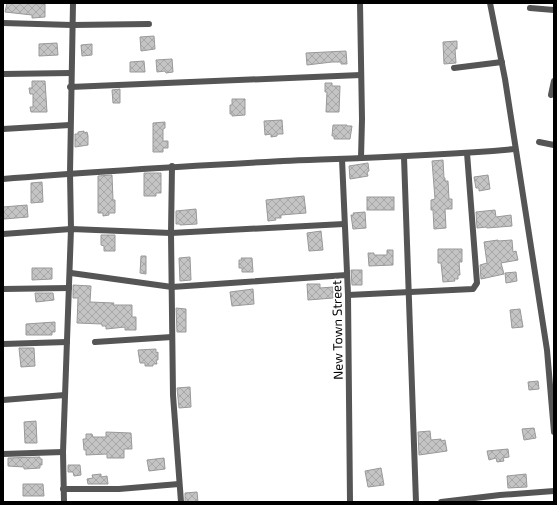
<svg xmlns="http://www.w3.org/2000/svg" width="557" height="505" viewBox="0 0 557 505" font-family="'Exo 2',sans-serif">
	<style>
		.building { fill: url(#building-cross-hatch); stroke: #999 }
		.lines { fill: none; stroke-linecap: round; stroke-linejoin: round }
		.minor { stroke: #555; stroke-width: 6 }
		.labels { text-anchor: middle; stroke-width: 3.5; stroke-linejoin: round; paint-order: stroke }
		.street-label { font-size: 13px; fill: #000; stroke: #fff }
	</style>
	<defs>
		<pattern id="building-cross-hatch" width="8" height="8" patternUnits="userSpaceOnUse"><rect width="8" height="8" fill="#c4c4c4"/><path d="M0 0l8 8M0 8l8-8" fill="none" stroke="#a7a7a7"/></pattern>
	</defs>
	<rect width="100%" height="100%" fill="#fff"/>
	<g class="building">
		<path d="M7,3L45,4V17L32,18V15L5,12Z"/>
		<path d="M154,36L155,49L141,51L140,37Z"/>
		<path d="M457,41V49H455L456,63L444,64L443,42Z"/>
		<path d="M57,43L58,55L39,56V44Z"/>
		<path d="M92,44V55L82,56L81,45Z"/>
		<path d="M346,51L347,64H341V62H332L307,65L306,53Z"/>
		<path d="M172,59L173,72L166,73L165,71L157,72L156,60Z"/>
		<path d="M144,61L145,72H130V62Z"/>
		<path d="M32,81H45L47,112H31L30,107H33V94H30L29,88H32Z"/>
		<path d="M325,83H332V86H340L339,112H326L327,92H325Z"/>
		<path d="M120,89V103H113L112,90Z"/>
		<path d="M232,99H245V115L232,116V114H230V105H232Z"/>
		<path d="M282,120L283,134H277V136L271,137V134L265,135L264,121Z"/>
		<path d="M165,122V128L163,129V141H168V148H163V152H153V123Z"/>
		<path d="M333,125H347V126H352L350,139H334V136H332Z"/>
		<path d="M84,131V133L87,132L88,136V145L75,147V134H78V132Z"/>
		<path d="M443,160L444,178H445V181H448L449,199H452V209H445L446,228L434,229L433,210H431V200L435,199L432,161Z"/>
		<path d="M368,163L369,171L367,172L368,176L350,179L349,166Z"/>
		<path d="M144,173H161V193H156V196H144Z"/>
		<path d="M112,175L113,200H115V213H109V215L103,216V213H98V176Z"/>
		<path d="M488,175L490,189L479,191V188H476L474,177Z"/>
		<path d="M42,182L43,202L31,203V183Z"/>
		<path d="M304,196L306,213L281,215V218H275L276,220L268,221L266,200Z"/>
		<rect x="367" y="197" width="27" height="13"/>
		<path d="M27,205L28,217L4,219L3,207Z"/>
		<path d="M196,209L197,224L180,225V224H176V211Z"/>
		<path d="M495,210L496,217L511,215L512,226L487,228V227L477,228L476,212Z"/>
		<path d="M365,212L366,228L353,229L351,215H354L353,213Z"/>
		<path d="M321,231L323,250L309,251L307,233Z"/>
		<path d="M101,235H115V251H104V246L101,245Z"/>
		<path d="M498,240V241L512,240L513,252L516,251L518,260L501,263L504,274L481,279L480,265L487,263L484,242Z"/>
		<path d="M438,249H462V262H459L460,275H458V279H454L455,281L443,282L441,263H438Z"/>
		<path d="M387,250H393V265L369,266L368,253H374V255H387Z"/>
		<path d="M141,256H146V274L140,273Z"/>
		<path d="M190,257L191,280L180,281L179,258Z"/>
		<path d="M241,258H252L253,272H242V268H239V260H242Z"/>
		<path d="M32,268H52V279L32,280Z"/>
		<path d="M351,270H362V285H352Z"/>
		<path d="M516,272L517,281L506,283L505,273Z"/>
		<path d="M307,284H320V288L333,287V298L308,300Z"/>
		<path d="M73,285L91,286L90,302L114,303L113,305H132V317H136V330H125V327L106,329V326H102V324L77,323L78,298H73Z"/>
		<path d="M253,289L254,304L232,306L230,292Z"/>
		<path d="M35,293H53L54,300L36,302Z"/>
		<path d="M176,308L186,309V332H177Z"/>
		<path d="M520,309L523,327L512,328L510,310Z"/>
		<path d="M55,322V332H52V335H26V324Z"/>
		<path d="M19,348H34L35,366L21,367Z"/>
		<path d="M156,349V353L158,352V360H156L157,364H153V366H145V363H140L138,350Z"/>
		<path d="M538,381L539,389L529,390L528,382Z"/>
		<path d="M190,387L191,407L179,408L177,388Z"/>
		<path d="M36,421L37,443H25L24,422Z"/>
		<path d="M534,428L536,438L524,440L522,429Z"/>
		<path d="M430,431L431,440L441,439V441L445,440L447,451L419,455L418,432Z"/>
		<path d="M106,432L131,433L132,449H124V458H107V454L86,455V450H84L83,439H86V434H92L93,437H106Z"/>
		<path d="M508,449L509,457L503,458L504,461L497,462L496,458L489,460L487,451Z"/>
		<path d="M40,457V459H42V465H40V468L24,469V467L8,466V458Z"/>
		<path d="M164,458L165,469L149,471L147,460Z"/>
		<path d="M68,465H80L81,475L74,476L73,472H68Z"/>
		<path d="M381,468L384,485L368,487L365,471Z"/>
		<path d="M101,474V477L107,476L108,484H88L87,479L93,478L92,475Z"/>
		<path d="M526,474L527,487L508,488L507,476Z"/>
		<path d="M23,484H43L44,496H23Z"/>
		<path d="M197,492L198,502H185V493Z"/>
	</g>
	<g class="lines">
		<g class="minor">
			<path d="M360,3L362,119L361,158"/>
			<path d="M490,3L505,79L547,350L554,432"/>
			<path d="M530,8L554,10"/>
			<path d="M3,23L72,25L149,24"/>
			<path d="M454,68L502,62"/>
			<path d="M3,74L71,73"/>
			<path d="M70,87L361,75"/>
			<path d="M551,95L554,81"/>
			<path d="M3,129L70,125"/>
			<path d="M539,142L554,145"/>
			<path d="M404,157L416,502"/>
			<path d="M342,159L348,295L350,502"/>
			<path d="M172,166L171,233L173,395L181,502"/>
			<path d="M3,179C96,171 190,166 283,161C361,158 438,156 515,149"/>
			<path d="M3,234L71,229L171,233L344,224"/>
			<path d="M71,273L172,287L347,275"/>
			<path d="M3,289L69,288"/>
			<path d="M348,295L473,289L477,283L467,153"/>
			<path d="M95,342L172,337"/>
			<path d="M3,344L67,342"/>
			<path d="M3,400L65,395"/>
			<path d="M3,454L63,452"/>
			<path d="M63,489H119L179,484"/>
			<path d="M64,502L63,452L71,229L70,173L73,3"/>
			<path d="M441,502L500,495L554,491"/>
		</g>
	</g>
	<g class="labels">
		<g class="street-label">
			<text transform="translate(337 330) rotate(-91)" y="5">New Town Street</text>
		</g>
	</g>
	<rect width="557" height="505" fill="none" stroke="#000000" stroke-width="8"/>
</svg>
